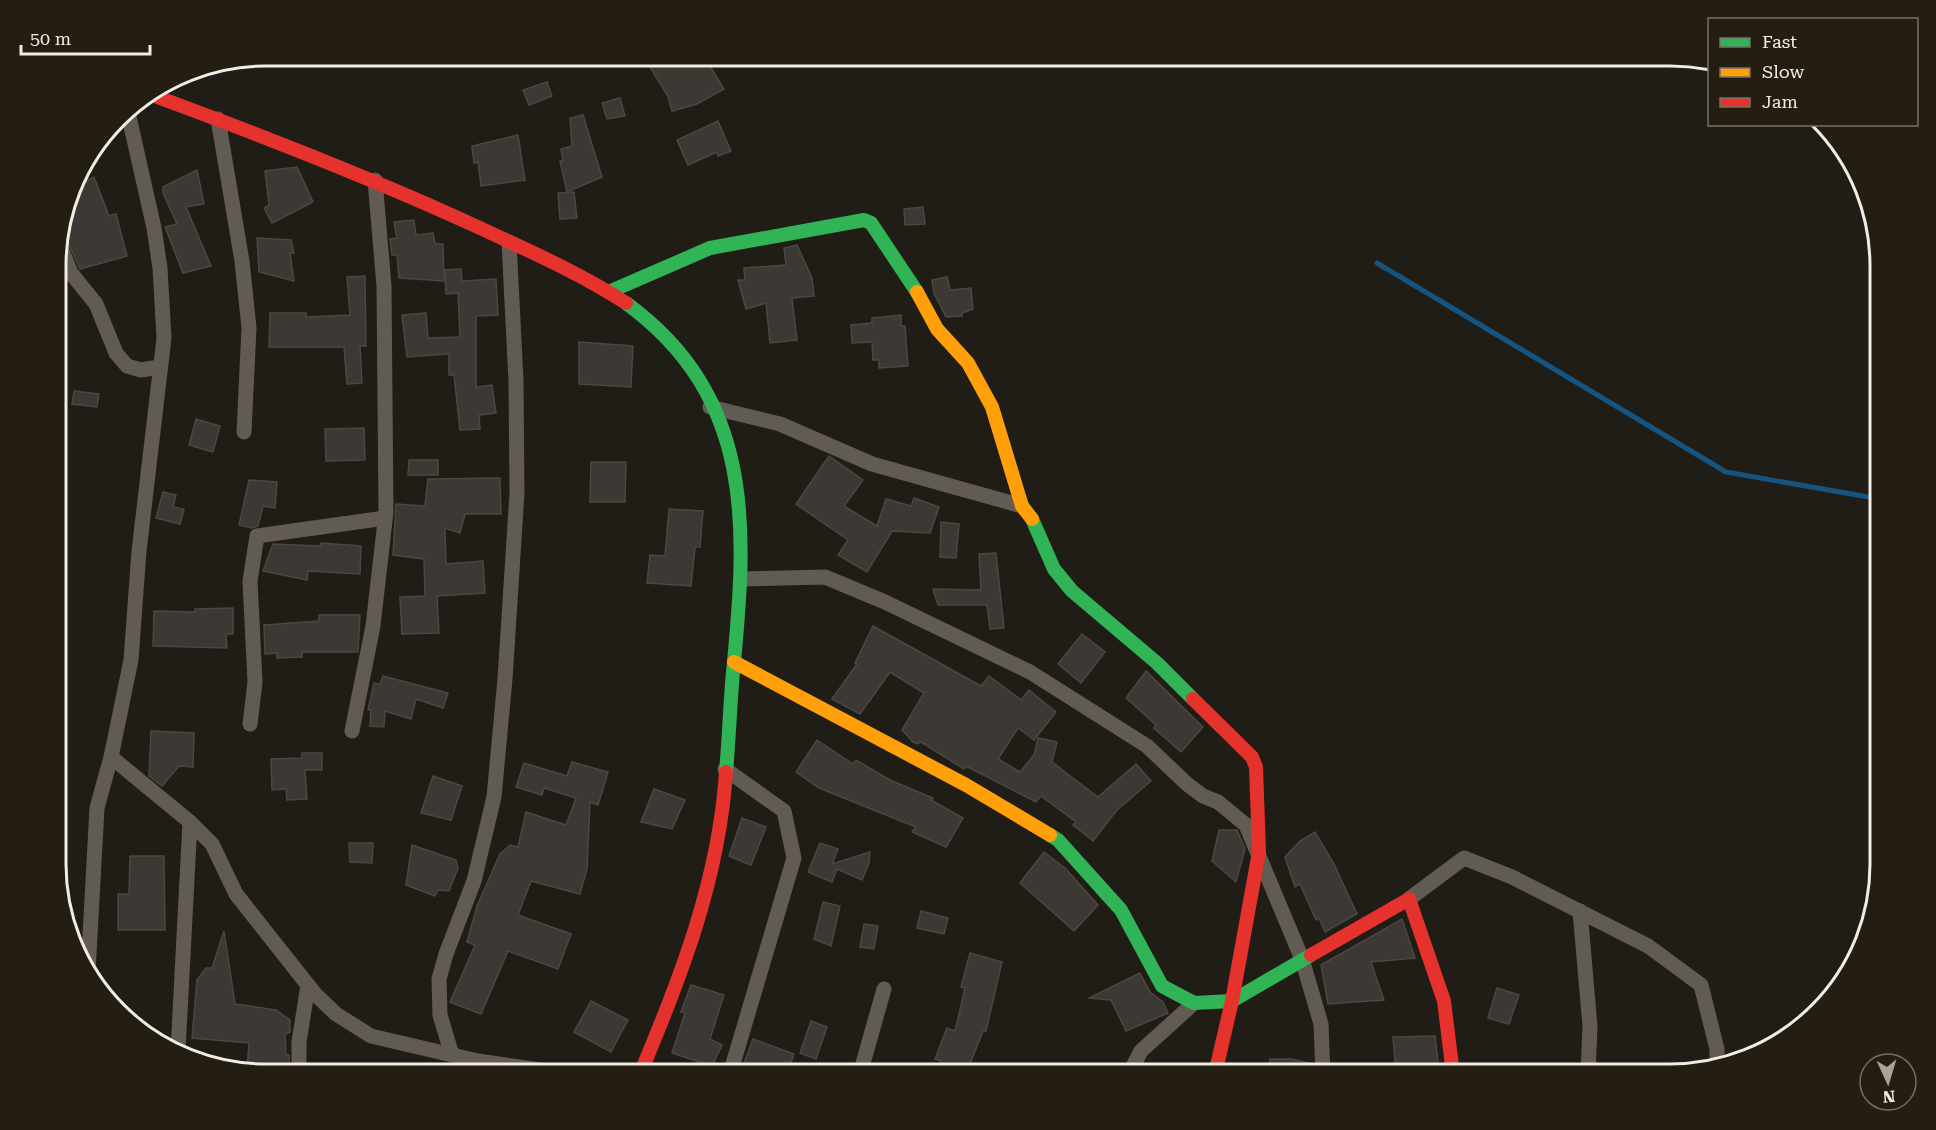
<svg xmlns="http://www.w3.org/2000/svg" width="1936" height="1130" viewBox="0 0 1936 1130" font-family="'Roboto Serif',serif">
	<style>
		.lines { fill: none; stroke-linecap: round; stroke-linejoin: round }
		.stream { stroke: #15547e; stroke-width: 5 }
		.building { fill: #3c3833; stroke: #4b4742; stroke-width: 1.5 }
		.street { stroke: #625b53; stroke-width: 15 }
		.fast { stroke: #30b455; stroke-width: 14 }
		.slow { stroke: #ff9f0a; stroke-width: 14 }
		.jam { stroke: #e5322d; stroke-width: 14 }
		.rim { fill: none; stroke: #f1ede5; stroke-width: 3 }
	</style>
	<rect width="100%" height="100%" fill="#201c16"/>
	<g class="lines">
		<path class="stream" d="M1377,263L1726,472L1880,499"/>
	</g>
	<g class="building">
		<path d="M643,56H704L724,89L697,104L672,111L668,96Z"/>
		<path d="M547,82L552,96L529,105L523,90Z"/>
		<path d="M620,98L625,116L607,119L602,103Z"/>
		<path d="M583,115L602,177L567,192L560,161L563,160L561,149L572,146L570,118Z"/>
		<path d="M718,121L731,151L718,156L717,152L688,165L677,140Z"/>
		<path d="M518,135L525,180L481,186L478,162L474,163L472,146Z"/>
		<path d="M297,167L313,202L272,223L264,208L269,205L265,171Z"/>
		<path d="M197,170L204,204L186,207L211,266L183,273L165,227L177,224L163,193V187Z"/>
		<path d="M94,177L109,216L116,214L127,256L80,269L61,227L72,188Z"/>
		<path d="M574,192L577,218L560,219L558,193Z"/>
		<path d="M923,207L925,224L905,225L904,209Z"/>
		<path d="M414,220L416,235L433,233L435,244H443L444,281L399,278L397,255H392L390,239L397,238L394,222Z"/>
		<path d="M257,238L291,240L294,253H290L294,281L259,272Z"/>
		<path d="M797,245L812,278L814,296L792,298L797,340L770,343L766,303L746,309L738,280H745L744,268L786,265L784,248Z"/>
		<path d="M461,269L462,281L496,279L498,315L476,316V387L492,385L496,413L479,415L480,429L460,430L454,375H449V354L407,357L402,315L426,313L428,338L460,337L458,293L446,294L445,270Z"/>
		<path d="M365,276L366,346H360L362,383L347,384L344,347H269L270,313H306V317L350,315L347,277Z"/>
		<path d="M947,277L950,290L971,288L973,309L962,313V316L946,317L934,293L932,280Z"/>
		<path d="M901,315V326H905L908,366L879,368V360H873L872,342L852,343L851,325L872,323V318Z"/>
		<path d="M579,342L633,346L631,387L579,384Z"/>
		<path d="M74,391L99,394L97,407L72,404Z"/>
		<path d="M196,419L220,426L213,452L189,445Z"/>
		<path d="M364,428L365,460L326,461L325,429Z"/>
		<path d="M829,456L863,480L844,506L877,526L886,499L911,506L914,498L939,507L930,533L892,531L867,572L838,555L848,540L796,504Z"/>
		<path d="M409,460H438V475H408Z"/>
		<path d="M591,462H626L625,502H590Z"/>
		<path d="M500,478L501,514H465L460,533L445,528L446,564L483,561L485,593L437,596L439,633L402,634L400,597L425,596L424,559L393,555L396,504L425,506L428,479Z"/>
		<path d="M249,480L277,482L275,508L263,506L258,526L252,528L239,525Z"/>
		<path d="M163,492L176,495L173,507L184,509L180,524L156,518Z"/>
		<path d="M669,509L703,511L700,547H695L691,586L647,583L650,555L665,556Z"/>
		<path d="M941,522L959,524L956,558L940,557Z"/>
		<path d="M321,543L361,546L360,574L308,571L307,580L263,571L273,544L321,546Z"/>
		<path d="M996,553L1004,628L990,629L987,605H938L933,589L981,590L979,554Z"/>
		<path d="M233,608V634H226L227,648L153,646L154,611L195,612V609Z"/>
		<path d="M319,615H360L358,652H302V657L277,658V653L265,654L264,625L319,621Z"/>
		<path d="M873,626L981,686L989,676L1021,700L1029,690L1056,712L1034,740L1018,728L998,759L1020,772L1034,755L1038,738L1057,742L1052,762L1098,797L1136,764L1151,781L1117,810L1093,841L1073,825L1076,822L1041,796L1036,802L966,766L964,769L921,742L918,744L913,742L902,730L924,693L890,672L860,714L832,699L857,664L855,663Z"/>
		<path d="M1082,634L1105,652L1081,683L1058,664Z"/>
		<path d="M1146,671L1203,727L1181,752L1154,728L1156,725L1126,698Z"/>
		<path d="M383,676L448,693L443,708L416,699L411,719L385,711L384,727L370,726L371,710H368L374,683L380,684Z"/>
		<path d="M151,731L194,733L193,767L179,766L162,786L149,776Z"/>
		<path d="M817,740L853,764L856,760L890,780L933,798L931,800L963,818L946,847L912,832L916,827L819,788L796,772Z"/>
		<path d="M302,753H322V770H305L307,799L287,800L286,789L272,790L271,759L302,758Z"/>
		<path d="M572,762L608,772L598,805L590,802L587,869L580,894L531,881L518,915L571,934L558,969L508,951L481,1014L450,1002L475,945L467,942L477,906L500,854L510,845L518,847L526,812L566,825L576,798L544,788L542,795L516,787L524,763L567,776Z"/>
		<path d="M433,776L462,786L451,820L421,813Z"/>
		<path d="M654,789L685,800L672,829L641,822Z"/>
		<path d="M742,818L766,827L751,865L729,856Z"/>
		<path d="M1219,830H1237L1245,849L1236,882L1212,861Z"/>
		<path d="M1315,832L1334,864L1357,914L1325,932L1319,918L1316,920L1300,884L1295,887L1285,857L1300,841Z"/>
		<path d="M349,843H373L372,863L350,862Z"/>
		<path d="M820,843L838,849L832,864L870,852L869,863L862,880L837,869L832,882L808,872Z"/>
		<path d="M412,845L456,860L458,868L449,891L438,890L435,896L406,885Z"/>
		<path d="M1044,852L1066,869L1098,905L1074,931L1020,883Z"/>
		<path d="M130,856H164L165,930H118V894H129Z"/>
		<path d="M823,902L840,906L831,946L814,939Z"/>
		<path d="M921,911L948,918L944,934L917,928Z"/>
		<path d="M1402,919L1415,958L1371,962L1384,1000L1328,1004L1321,965Z"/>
		<path d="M864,924L878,926L874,949L860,947Z"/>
		<path d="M224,931L235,1004L276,1010L290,1020V1032L285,1034L286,1055H289V1074H265L247,1070L249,1043L192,1038L197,980L206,968H212Z"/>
		<path d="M970,953L1002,962L986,1031H983L966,1074H937L941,1061L935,1059L947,1028L955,1031L965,988L961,987Z"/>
		<path d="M1140,973L1150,992L1163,1002L1168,1013L1126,1031L1111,1000L1089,998Z"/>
		<path d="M691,985L724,995L710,1039L722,1045L712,1066L672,1053L685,1013L681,1012Z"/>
		<path d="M1497,988L1519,995L1509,1024L1488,1018Z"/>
		<path d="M591,1001L628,1020L611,1052L574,1032Z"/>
		<path d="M811,1021L827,1027L816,1059L800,1053Z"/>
		<path d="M1435,1036L1439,1071L1396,1074L1393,1037Z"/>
		<path d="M753,1039L794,1054L787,1074H740Z"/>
		<path d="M1270,1059H1292L1313,1064V1074H1268Z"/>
	</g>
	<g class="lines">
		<g class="street">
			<path d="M218,119L242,261L249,328L244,432"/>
			<path d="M57,238L71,273L96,304L116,353L127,366L141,370L160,367"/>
			<path d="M710,407L780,424L872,464L1022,506"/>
			<path d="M741,579L825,577L885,602L1030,672L1147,746L1187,784L1203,796L1218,802L1246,825L1302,959L1321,1024L1323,1074"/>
			<path d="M250,724L255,682L250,581L257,536L385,518"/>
			<path d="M352,731L373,626L386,512L384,286L375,180"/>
			<path d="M111,757L190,822L212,844L236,894L315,994L336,1014L371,1036L478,1061L540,1070"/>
			<path d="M725,769L784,811L794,858L730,1074"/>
			<path d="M1409,899L1464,858L1512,877L1648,946L1701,985L1717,1049V1064"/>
			<path d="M1580,911L1590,1026L1588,1074"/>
			<path d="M88,972L97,808L111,757L131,660L139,551L164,338L160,268L154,228L127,108"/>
			<path d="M178,1051L190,822"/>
			<path d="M452,1055L440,1015L439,979L446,954L474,881L494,797L505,679L517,493L516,381L509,242"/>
			<path d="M299,1074V1042L308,985"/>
			<path d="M860,1074L884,989"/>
			<path d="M1129,1074L1141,1051L1194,1003"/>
		</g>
		<g class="fast">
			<path d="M611,291L710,248L864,220L871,223L917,292"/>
			<path d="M626,303C756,398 747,529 733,672C730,705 729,739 726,772"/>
			<path d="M1032,519L1054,569L1072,591L1157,663L1193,699"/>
			<path d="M1050,835L1058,840L1121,910L1162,986L1194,1003L1232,1001L1311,955"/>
		</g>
		<g class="slow">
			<path d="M917,292L937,329L968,363L992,407L1022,506L1032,519"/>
			<path d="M734,662L966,785L1050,835"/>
		</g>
		<g class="jam">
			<path d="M149,94C261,135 372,178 480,228C529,251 580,273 626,303"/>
			<path d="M1193,699L1252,757L1256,767L1259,852L1232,1001L1215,1074"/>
			<path d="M1311,955L1409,899L1444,1001L1453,1074"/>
			<path d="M640,1074C681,977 719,879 726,772"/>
		</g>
	</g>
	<path d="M0 0H1936V1130H0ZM266 66H1670A200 200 0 0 1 1870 266V864A200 200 0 0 1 1670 1064H266A200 200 0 0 1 66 864V266A200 200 0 0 1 266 66Z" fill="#241d12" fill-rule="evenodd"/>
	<path class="rim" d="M266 66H1670A200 200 0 0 1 1870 266V864A200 200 0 0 1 1670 1064H266A200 200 0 0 1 66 864V266A200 200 0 0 1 266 66Z"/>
	<rect x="1708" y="18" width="210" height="108" fill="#241d12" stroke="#767066" stroke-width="1.5"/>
	<rect x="1720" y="38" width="30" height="9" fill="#30b455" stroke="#767066" stroke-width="1.5"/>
	<text x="1762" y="48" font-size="18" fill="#f1ede5">Fast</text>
	<rect x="1720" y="68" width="30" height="9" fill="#ff9f0a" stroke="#767066" stroke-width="1.5"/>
	<text x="1762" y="78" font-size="18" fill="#f1ede5">Slow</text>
	<rect x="1720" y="98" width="30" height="9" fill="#e5322d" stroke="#767066" stroke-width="1.5"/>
	<text x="1762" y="108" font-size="18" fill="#f1ede5">Jam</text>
	<g transform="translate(1888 1082) rotate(176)"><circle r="28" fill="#241d12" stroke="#767066" stroke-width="1.5"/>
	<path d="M0-4.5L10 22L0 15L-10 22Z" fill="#a8a49d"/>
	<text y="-9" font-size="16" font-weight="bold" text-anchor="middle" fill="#f1ede5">N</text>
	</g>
	<path d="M21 45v9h129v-9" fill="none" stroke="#f1ede5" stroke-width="3"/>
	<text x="30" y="45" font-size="18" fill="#f1ede5" stroke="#241d12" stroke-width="4.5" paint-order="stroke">50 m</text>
</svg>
